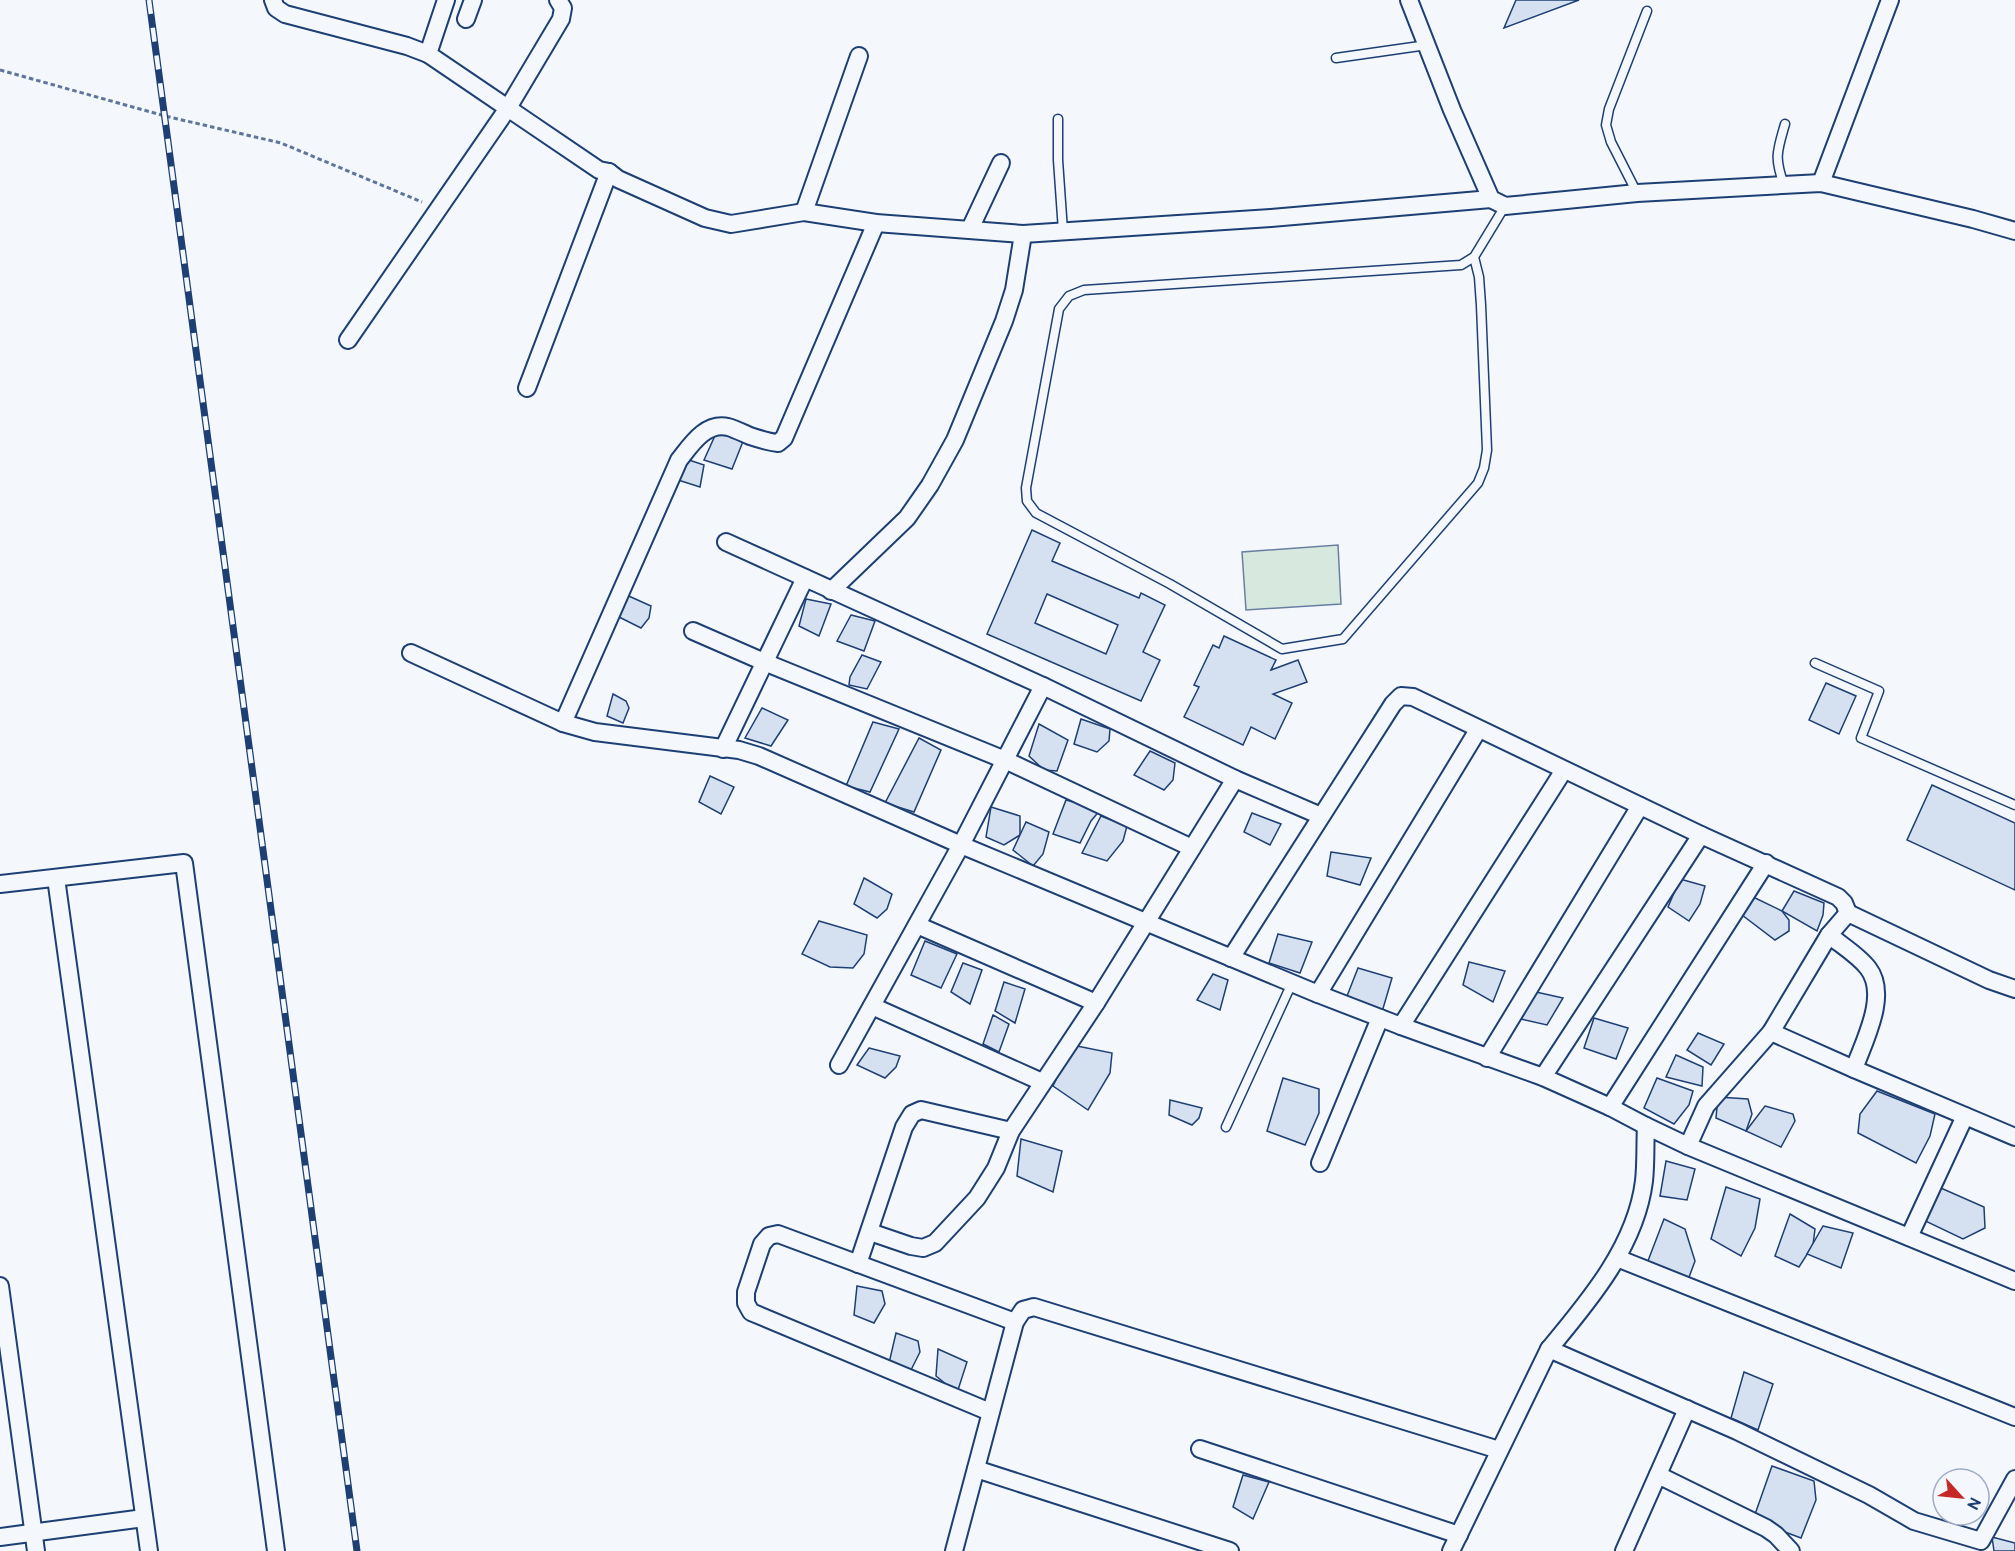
<svg xmlns="http://www.w3.org/2000/svg" width="2015" height="1551" viewBox="0 0 2015 1551" font-family="Overpass,sans-serif">
	<style>
		.green { fill: #d7e8df; stroke: #687fa3; stroke-width: 1.5 }
		.building { fill: #d5e0f0; stroke: #1d3f73; stroke-width: 1.5; fill-rule: evenodd }
		.lines { fill: none; stroke-linecap: round; stroke-linejoin: round }
		.lane-casing { stroke: #1d3f73; stroke-width: 11 }
		.street-casing { stroke: #1d3f73; stroke-width: 20 }
		.path { stroke: #5e769c; stroke-width: 3; stroke-dasharray: 4.5 3; stroke-linecap: butt }
		.lane { stroke: #f4f7fb; stroke-width: 8 }
		.street { stroke: #f4f7fb; stroke-width: 16 }
		.rail-casing { stroke: #1d3f73; stroke-width: 7 }
		.rail { stroke: #f4f7fb; stroke-width: 4.5; stroke-dasharray: 14; stroke-linecap: butt }
	</style>
	<rect width="100%" height="100%" fill="#f4f7fb"/>
	<path class="green" d="M1338,545L1341,604L1246,610L1242,552Z"/>
	<g class="building">
		<path d="M1516,0H1579L1504,28Z"/>
		<path d="M718,429L744,439L732,469L704,460Z"/>
		<path d="M686,459L704,465L700,487L678,480Z"/>
		<path d="M1032,530L1060,543L1052,561L1139,598L1141,593L1165,605L1143,652L1160,660L1141,701L987,634ZM1047,594L1118,625L1106,654L1035,623Z"/>
		<path d="M622,593L651,606L649,618L641,628L617,616Z"/>
		<path d="M806,599L831,604L819,636L799,626Z"/>
		<path d="M851,615L875,621L864,651L837,641Z"/>
		<path d="M1224,636L1276,660L1271,670L1298,660L1307,682L1273,694L1292,703L1275,739L1251,727L1243,745L1184,717L1199,687L1194,685L1213,645L1219,648Z"/>
		<path d="M862,655L881,662L867,689L849,685L850,677Z"/>
		<path d="M1826,683L1856,696L1839,734L1809,720Z"/>
		<path d="M613,694L626,701L629,708L623,723L607,716Z"/>
		<path d="M762,708L788,720L771,746L745,738Z"/>
		<path d="M1081,719L1110,729L1109,741L1097,752L1074,744Z"/>
		<path d="M873,722L899,729L870,792L846,786Z"/>
		<path d="M1039,724L1068,740L1057,771L1044,770L1029,756Z"/>
		<path d="M919,738L941,750L914,812L885,803Z"/>
		<path d="M1150,751L1175,763L1173,780L1164,790L1134,775Z"/>
		<path d="M710,776L734,787L721,814L699,802Z"/>
		<path d="M1932,785L2015,823V890L1907,840Z"/>
		<path d="M1066,800L1101,809L1091,821L1080,843L1053,834Z"/>
		<path d="M991,807L1020,816V835L1004,845L986,837Z"/>
		<path d="M1252,813L1281,824L1270,845L1244,832Z"/>
		<path d="M1101,816L1127,826L1123,841L1107,861L1082,853Z"/>
		<path d="M1026,822L1049,832L1043,854L1033,866L1013,850Z"/>
		<path d="M1331,852L1371,858L1360,885L1327,876Z"/>
		<path d="M864,878L892,894L887,909L877,918L854,904Z"/>
		<path d="M1680,879L1705,886L1700,904L1689,921L1668,907Z"/>
		<path d="M1794,891L1824,903L1823,915L1817,931L1782,911Z"/>
		<path d="M1749,895L1782,911L1789,920V931L1775,940L1742,915Z"/>
		<path d="M819,921L867,935L864,954L853,968L830,967L802,954Z"/>
		<path d="M1278,934L1312,942L1300,973L1269,963Z"/>
		<path d="M925,941L957,954L941,988L911,975Z"/>
		<path d="M1469,962L1505,971L1493,1002L1463,985Z"/>
		<path d="M963,963L982,970L970,1004L951,992Z"/>
		<path d="M1358,968L1392,978L1382,1012L1347,996Z"/>
		<path d="M1213,974L1228,980L1220,1010L1197,1000Z"/>
		<path d="M1004,982L1025,989L1015,1023L995,1011Z"/>
		<path d="M1536,992L1563,998L1547,1025L1521,1019Z"/>
		<path d="M993,1015L1009,1024L999,1052L983,1044Z"/>
		<path d="M1594,1018L1628,1028L1616,1059L1584,1048Z"/>
		<path d="M1698,1033L1724,1044L1711,1065L1687,1050Z"/>
		<path d="M1072,1045L1112,1053L1110,1073L1088,1110L1053,1086Z"/>
		<path d="M869,1048L900,1056L896,1067L885,1078L857,1065Z"/>
		<path d="M1676,1055L1703,1067L1702,1086L1666,1077Z"/>
		<path d="M1283,1078L1319,1089V1113L1305,1145L1267,1131Z"/>
		<path d="M1657,1078L1693,1091L1689,1105L1674,1124L1644,1108Z"/>
		<path d="M1877,1091L1935,1114L1930,1136L1916,1163L1858,1133L1860,1114Z"/>
		<path d="M1718,1097L1748,1099L1752,1114L1746,1131L1716,1118Z"/>
		<path d="M1170,1100L1202,1108L1199,1118L1192,1125L1169,1115Z"/>
		<path d="M1765,1106L1793,1114L1795,1121L1781,1147L1746,1131Z"/>
		<path d="M1021,1139L1062,1151L1053,1192L1017,1176Z"/>
		<path d="M1666,1161L1695,1169L1687,1200L1660,1196Z"/>
		<path d="M1934,1185L1984,1207L1985,1228L1963,1239L1919,1218Z"/>
		<path d="M1726,1187L1760,1199L1755,1228L1741,1256L1711,1239Z"/>
		<path d="M1790,1214L1815,1229L1813,1245L1799,1267L1775,1256Z"/>
		<path d="M1664,1219L1685,1229L1695,1261L1688,1280L1646,1266Z"/>
		<path d="M1823,1226L1853,1233L1841,1268L1807,1254Z"/>
		<path d="M857,1286L882,1291L885,1304L874,1323L854,1315Z"/>
		<path d="M896,1333L918,1341L920,1352L909,1374L889,1363Z"/>
		<path d="M938,1349L967,1362L957,1393L936,1376Z"/>
		<path d="M1744,1372L1773,1384L1758,1430L1731,1418Z"/>
		<path d="M1772,1466L1814,1481L1816,1500L1801,1538L1753,1520Z"/>
		<path d="M1243,1475L1269,1482L1253,1519L1233,1507Z"/>
		<path d="M1992,1537L2015,1543V1551H1994Z"/>
	</g>
	<g class="lines">
		<g class="lane-casing">
			<g id="lane">
				<path d="M1336,58L1427,45"/>
				<path d="M1058,119V160L1063,231"/>
				<path d="M1784,185C1774,157 1777,152 1785,124"/>
				<path d="M1637,193L1611,142L1606,125L1609,109L1647,11"/>
				<path d="M1474,257L1479,277L1481,305L1487,450L1484,468L1478,483L1343,639L1282,649L1170,584L1036,513L1027,501L1026,488L1059,309L1069,296L1084,290L1461,265L1474,257L1505,206"/>
				<path d="M1815,663L1879,691L1861,738L2015,805"/>
				<path d="M1226,1127L1292,983"/>
			</g>
		</g>
		<g class="street-casing">
			<g id="street">
				<path d="M273,0L276,8L285,14L407,46L428,54"/>
				<path d="M446,0L428,54L599,170L609,172L618,179L705,218L731,224L804,212L876,223L1023,234L1271,218L1491,199"/>
				<path d="M1409,0L1452,110L1491,199L1505,206L1637,193L1821,183L1973,219L2015,231"/>
				<path d="M466,19L473,0"/>
				<path d="M1821,183L1890,0"/>
				<path d="M804,212L859,56"/>
				<path d="M970,229L1001,163"/>
				<path d="M348,340L508,108L561,19L563,8L558,0"/>
				<path d="M527,388L609,172"/>
				<path d="M726,542L1043,686L1235,779L1321,816"/>
				<path d="M831,591L907,518L930,485L955,440L1004,321L1014,290L1023,234"/>
				<path d="M693,631L764,662L1005,760L1192,848"/>
				<path d="M411,653L563,723L595,732L739,750L759,756L961,845L1318,994L1401,1026L1543,1077L1610,1107L1646,1126"/>
				<path d="M563,723L679,460C691,445 705,422 728,427C735,429 743,433 750,436C759,439 768,442 778,443L784,438L876,223"/>
				<path d="M723,749L805,578"/>
				<path d="M56,878L149,1551"/>
				<path d="M0,884L184,863L276,1551"/>
				<path d="M917,925L1096,1003"/>
				<path d="M1829,935C1841,945 1858,955 1868,968C1889,995 1864,1041 1854,1069"/>
				<path d="M1231,958L1393,704L1401,696L1413,697L1701,835L1838,897L1844,903L1848,913"/>
				<path d="M1318,994L1478,730"/>
				<path d="M872,1006L1042,1082"/>
				<path d="M1401,1026L1564,770"/>
				<path d="M1771,1032L1854,1069L2015,1137"/>
				<path d="M1487,1058L1640,806"/>
				<path d="M839,1065L961,845L1043,686"/>
				<path d="M1543,1077L1701,835"/>
				<path d="M1610,1107L1766,863"/>
				<path d="M1688,1146L2015,1281"/>
				<path d="M1320,1163L1380,1018"/>
				<path d="M870,1232L911,1246L923,1248L935,1243L977,1198L996,1168L1011,1131L1096,1003L1235,779"/>
				<path d="M1909,1237L1965,1116"/>
				<path d="M1617,1258L2015,1417"/>
				<path d="M858,1264L904,1127L912,1114L921,1110L1011,1131"/>
				<path d="M0,1286L36,1551"/>
				<path d="M1549,1349C1589,1301 1636,1246 1644,1181C1646,1163 1645,1144 1646,1126L1688,1146L1706,1106L1771,1032L1829,935L1848,913L1989,980L2015,989"/>
				<path d="M990,1412L751,1312L746,1303V1292L762,1244L769,1236L778,1234L1015,1322"/>
				<path d="M1200,1449L1459,1535"/>
				<path d="M976,1469L1230,1551"/>
				<path d="M1658,1475L1766,1528L1776,1535L1791,1551"/>
				<path d="M0,1537L144,1518"/>
				<path d="M954,1551L1015,1322L1023,1310L1034,1307L1499,1450"/>
				<path d="M1451,1551L1549,1349L1737,1431L1869,1495L1914,1521L1981,1541L2015,1479"/>
				<path d="M1624,1551L1687,1409"/>
			</g>
		</g>
		<path class="path" d="M0,70L165,116L281,143L422,202"/>
		<use href="#lane" class="lane"/>
		<use href="#street" class="street"/>
		<g class="rail-casing">
			<path id="rail" d="M149,0L357,1551"/>
		</g>
		<use href="#rail" class="rail"/>
	</g>
	<g transform="translate(1961 1497) rotate(117)"><circle r="28" fill="#f4f7fb" stroke="#9eadc5" stroke-width="1.5"/>
	<path d="M0-4.5L10 22L0 15L-10 22Z" fill="#c62828"/>
	<text y="-9" font-size="16" font-weight="bold" text-anchor="middle" fill="#1d3f73">N</text>
	</g>
</svg>
